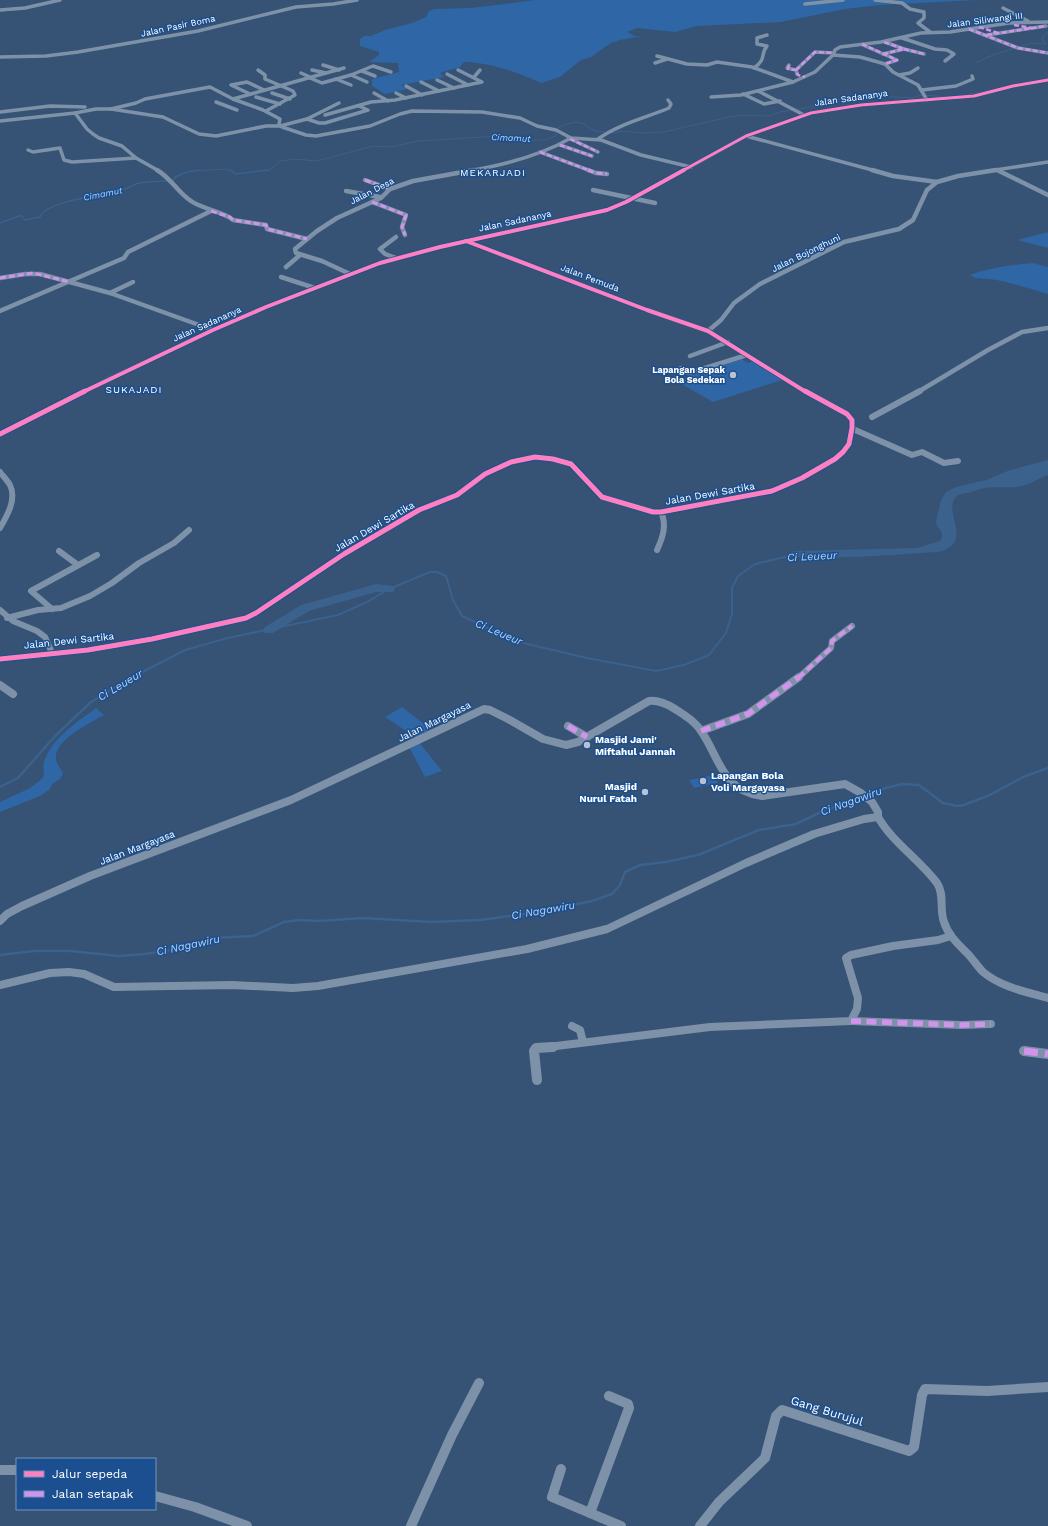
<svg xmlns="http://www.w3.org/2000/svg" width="1048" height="1526" viewBox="0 0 1048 1526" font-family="'Work Sans',sans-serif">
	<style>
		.green { fill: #2f66a5 }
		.water { fill: #3b618d }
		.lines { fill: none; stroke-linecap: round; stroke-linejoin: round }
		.stream-far3 { stroke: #3b618d; stroke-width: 1 }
		.stream-far2 { stroke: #3b618d; stroke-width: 1.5 }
		.stream-far1 { stroke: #3b618d; stroke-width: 2 }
		.stream { stroke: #3b618d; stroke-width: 2.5 }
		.river { fill: #3b618d; fill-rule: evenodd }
		.minor-far4 { stroke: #7d92a8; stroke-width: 3.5 }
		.minor-far3 { stroke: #7d92a8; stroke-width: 4.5 }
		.minor-far2 { stroke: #7d92a8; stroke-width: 6 }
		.minor-far1 { stroke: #7d92a8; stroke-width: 8 }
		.minor { stroke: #7d92a8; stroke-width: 10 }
		.tertiary { fill: #7d92a8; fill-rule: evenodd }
		.quiet-far4 { stroke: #d193ec; stroke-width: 2.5; stroke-dasharray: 5 2.5; stroke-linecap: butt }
		.quiet-far3 { stroke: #d193ec; stroke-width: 3; stroke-dasharray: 6 3; stroke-linecap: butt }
		.quiet-far2 { stroke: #d193ec; stroke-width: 4; stroke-dasharray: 8 4; stroke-linecap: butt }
		.quiet-far1 { stroke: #d193ec; stroke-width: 5.5; stroke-dasharray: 10 5.5; stroke-linecap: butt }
		.quiet { stroke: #d193ec; stroke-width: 7; stroke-dasharray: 14 7; stroke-linecap: butt }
		.cycleway-far2-casing { stroke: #1b4f8f; stroke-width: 4 }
		.cycleway-far1-casing { stroke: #1b4f8f; stroke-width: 5.5 }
		.cycleway-casing { stroke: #1b4f8f; stroke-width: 7 }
		.cycleway-far2 { stroke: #ff80c0; stroke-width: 3 }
		.cycleway-far1 { stroke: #ff80c0; stroke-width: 4 }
		.cycleway { stroke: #ff80c0; stroke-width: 5 }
		.poi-dot { fill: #b9c2ce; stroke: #1b4f8f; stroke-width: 1.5 }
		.labels { text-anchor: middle; stroke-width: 3; stroke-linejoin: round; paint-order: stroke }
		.far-street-label { font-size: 9px; fill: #fff; stroke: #1b4f8f }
		.far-water-label { font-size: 9px; font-style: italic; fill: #b5d3f5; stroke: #1b4f8f }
		.far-poi-label { font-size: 9px; font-weight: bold; fill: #fff; stroke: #1b4f8f; text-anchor: end }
		.far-quarter-label { font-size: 10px; letter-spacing: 1px; fill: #fff; stroke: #1b4f8f }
		.street-label { font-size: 10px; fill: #fff; stroke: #1b4f8f }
		.poi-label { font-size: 10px; font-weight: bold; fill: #fff; stroke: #1b4f8f; text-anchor: start }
		.water-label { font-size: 11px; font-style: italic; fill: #b5d3f5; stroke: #1b4f8f }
		.near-street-label { font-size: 12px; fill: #fff; stroke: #1b4f8f }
	</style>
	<rect width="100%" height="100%" fill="#365274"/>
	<g class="green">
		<path d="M535,0H977L880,5L845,9L781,22L697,26L675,32L637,28L627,32L635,36H642L620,40L611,43L591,57L581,60L560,77L541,83C516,72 492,63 464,62L460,67L440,73L444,77L401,85L408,89L385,94L372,86V79L399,72L398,63L369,62L379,55V52L360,46V39L364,36H371L385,30L412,23L426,17L429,11L434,9L471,8Z"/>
		<path d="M1048,232V248L1017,240Z"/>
		<path d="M1033,263L1048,267V294C1029,289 1009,281 989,279C982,278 976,280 970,275C991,267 1011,265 1033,263Z"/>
		<path d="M740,358L748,363L753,361L782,380L713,402L678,382L703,369Z"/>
		<path d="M402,707L432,730L417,738L385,717Z"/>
		<path d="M96,708L104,715C90,723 53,740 56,760C57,765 62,769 63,774L60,779L52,784L50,789L40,796L0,812V802L30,788L43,778C45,773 42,767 44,762C51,739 77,722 96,708Z"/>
		<path d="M419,742L442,771L425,777L409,747Z"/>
		<path d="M713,775L718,783L694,788L689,780Z"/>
	</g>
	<path class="water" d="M1048,460V475C1039,478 1031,484 1022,486C1010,489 997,486 985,488C979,489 973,492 967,493C963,494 958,494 956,497C942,512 975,542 939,552C888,555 837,560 786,556L794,551L916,548L940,541L942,536L941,531L937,526L936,521L941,500L946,492L956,487L986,480L1010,470Z"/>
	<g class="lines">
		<g class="stream-far3">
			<path d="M975,63L993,55L1031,43L1046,44L1042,40L1044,35L1048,32"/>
			<path d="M956,97L1048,79"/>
			<path d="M193,171L226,169L232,171"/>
			<path d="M266,171L271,169L280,161L295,159L317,161L373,146L392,147L418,141L498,136C517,136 539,146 557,135L553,130L568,124L576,122L584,124L595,131L615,133L621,131L642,133L664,132L729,117L743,115L769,116L780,112L806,108L857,95L912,98L922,95L949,97"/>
		</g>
		<g class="stream-far2">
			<path d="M231,170L235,174L269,170"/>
			<path d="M0,223L19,216H22L25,220L40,217C45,201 104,195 120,191C127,189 133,184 140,183C151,181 163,182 174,180L175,177L187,172L199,170"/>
		</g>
		<path class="stream-far1" d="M131,678L185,650L228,638L338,615L367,602L389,589L430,572H437L446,576L453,600L462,616L496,632L527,644L587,658L656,671L684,665L709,655L726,633L732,614V588L738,576L755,564L789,556"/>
		<g class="stream">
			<path d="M0,787L18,778L55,736L91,702L132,677"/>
			<path d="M0,955L34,951H70L119,956L145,954L177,949L213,938L253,936L284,922L299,920L319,921L363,918L431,922L480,920L541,912L592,901L612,894L620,885L625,872L640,865L666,862L698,855L759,830L796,824L825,810L859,799L882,789L902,784L919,785L943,803L957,806L964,805L990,795L1023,777L1048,768"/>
		</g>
		<path class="river" d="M376,584L393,586L395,589L393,592H376L309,611L273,633H265L263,630L265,627L301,605Z"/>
		<g class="minor-far4">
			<path d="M875,0L902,3L910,9L924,12V18L918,23L930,32"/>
			<path d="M805,4L843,0"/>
			<path d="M1003,8L1028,21"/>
			<path d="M0,10L25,8L60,0"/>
			<path d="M969,29L1018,48L1048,53"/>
			<path d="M987,35L1046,26"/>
			<path d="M902,38L935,49L947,50L954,54L945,61"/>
			<path d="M863,45L897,60L885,64"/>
			<path d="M904,49L924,54"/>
			<path d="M883,54L904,49L885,42"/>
			<path d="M657,56L687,64L707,65L717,62L752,67L793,82L815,72L833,55"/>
			<path d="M0,57L46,56L78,52L198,31L296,7L333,4L357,0"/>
			<path d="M655,63L667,59"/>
			<path d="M323,65L339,70"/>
			<path d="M789,65L787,68L796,70L797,74"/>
			<path d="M754,68C767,59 760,54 767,46L757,44V38L767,35"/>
			<path d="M258,70L265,75V79L293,91L295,95L266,111"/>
			<path d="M312,70L326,73"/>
			<path d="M796,70L815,52L834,53"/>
			<path d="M362,71L375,76"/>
			<path d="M301,73L312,78"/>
			<path d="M447,74L468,85"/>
			<path d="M351,75L367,82"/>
			<path d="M899,75L910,73L918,68"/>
			<path d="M474,77L480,70"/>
			<path d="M310,78L322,83L351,75L373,66L391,72"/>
			<path d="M336,79L351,85"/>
			<path d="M437,80L454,88"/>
			<path d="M421,82L439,91"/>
			<path d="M406,86L422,95"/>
			<path d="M922,90L956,86L973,79L972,76"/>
			<path d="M758,91L804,115"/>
			<path d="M272,93L290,99"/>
			<path d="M374,93L388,101"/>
			<path d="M396,93L406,98"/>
			<path d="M250,94L231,85L247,82L264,90"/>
			<path d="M743,94L764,104L780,101"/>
			<path d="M256,97L280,104"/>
			<path d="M711,97L741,95L793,82"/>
			<path d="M233,99L344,68"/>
			<path d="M927,100L918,85L893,72L885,64L860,57L833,55L835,50L840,47L881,42L921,33L950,32L1009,23L1048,22"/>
			<path d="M216,102L237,110"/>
			<path d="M111,109L136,103L145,99L210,87L233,99L263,110L280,119L279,124L282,127L306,135L316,136L370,126L400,114L412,111L482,112L520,118L537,126L556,130L571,138L601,140L641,155L691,167"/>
			<path d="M0,112L50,106L85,107"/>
			<path d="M75,113L87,129L93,134L99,138L122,146L136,158L159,171"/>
			<path d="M325,115L371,102L395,100L482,82L458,70"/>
			<path d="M307,119L319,123H325L368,110L359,106"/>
			<path d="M0,121L75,113L96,109H111L163,117L199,134L216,136L266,126H280L307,119L339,103"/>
			<path d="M746,136L876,171"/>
			<path d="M598,139C619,124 645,118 669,108L671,104L668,100"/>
			<path d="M573,140L598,152"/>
			<path d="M560,145L592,156"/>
			<path d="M28,150L33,152L60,148L64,160L72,162L136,158"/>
			<path d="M540,152L591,171"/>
			<path d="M997,170L999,171"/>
			<path d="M468,171C504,165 540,156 571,138"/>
			<path d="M989,171L1048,162"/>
		</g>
		<g class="minor-far3">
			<path d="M157,170C172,179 178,193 191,201C202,209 225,212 233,220L266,225L267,229L307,239"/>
			<path d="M588,170L596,173L607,174"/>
			<path d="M872,170L893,176L937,182"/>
			<path d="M997,170L1048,195"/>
			<path d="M365,180L390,189"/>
			<path d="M593,190L655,203"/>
			<path d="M346,191L380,197"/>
			<path d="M372,202L406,215L402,227L405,235"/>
			<path d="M396,237L380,249L385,254L396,258"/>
			<path d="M466,241L647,310L708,331L806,392"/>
			<path d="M286,267L300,255"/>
			<path d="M350,274L322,261L296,253L295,249L317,231L337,218L381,198L390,189L413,181L474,170"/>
			<path d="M281,277L315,288"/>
			<path d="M0,278L25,274H40L110,293L213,330"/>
			<path d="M110,293L133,282"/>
			<path d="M0,311L124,258L128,252L211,211"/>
			<path d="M708,331L721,320L734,303L760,284L844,242L899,229L913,220L927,190L937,182L958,176L996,170"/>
			<path d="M690,356L728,342"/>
			<path d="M681,368L689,373L747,355"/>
			<path d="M918,392L988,350L1022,332L1048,328"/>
		</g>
		<g class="minor-far2">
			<path d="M872,417L920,391"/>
			<path d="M853,429L912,455L922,452L944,463L958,461"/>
			<path d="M0,472C3,476 7,480 10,485C17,499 7,516 0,528"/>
			<path d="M657,550C663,537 667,525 661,512"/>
			<path d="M59,551L78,565"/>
			<path d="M52,609L31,591L97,555"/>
			<path d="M0,610L13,621L37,631L45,637L52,653"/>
			<path d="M7,618L38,610L61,608L90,596L112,583L139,563L174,543L189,530"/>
			<path d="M0,659L88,650L152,639L246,618L256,613L344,554L419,510L457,495L485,474L511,462L535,457L553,459L571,464L602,497L653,512H661L772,491L802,478L835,459L843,452L849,444L852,428V420L847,414L805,391"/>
			<path d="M798,678L831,648L832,641L852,626"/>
		</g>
		<g class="minor-far1">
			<path d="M0,685L13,694"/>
			<path d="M568,726L587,737"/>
			<path d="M701,731L748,714L799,677"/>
			<path d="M878,817C893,843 919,859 937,883C945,895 939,909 944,922C948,935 958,944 967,953C973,959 977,966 983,972C1001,987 1026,992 1048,998"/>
			<path d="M0,921L7,914L22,906L90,876L291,800L484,709L490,710L508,719L543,739L566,745L578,742L649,701C659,700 667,704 675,709C683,714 692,719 699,728C720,756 720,790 762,796L845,784L861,793L872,802L878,812V817"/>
			<path d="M0,985L50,973L69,972L84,974L114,987L232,985L293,988L318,986L527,949L607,929L746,863L814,834L864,819L878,817"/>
			<path d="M851,1021L962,1025L991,1024"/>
			<path d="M572,1026L580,1030L583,1042"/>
			<path d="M540,1048L710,1027L851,1021L857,1009L858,998L846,958L851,955L893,946L938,940L951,936"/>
		</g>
		<g class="minor">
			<path d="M1024,1051L1048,1054"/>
			<path d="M537,1080L534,1051L536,1048L553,1047"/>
			<path d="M609,1396L628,1404L629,1408L590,1513L621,1526"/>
			<path d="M561,1469L552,1497L590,1513"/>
			<path d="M0,1470H17"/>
			<path d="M155,1496L195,1507L247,1526"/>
			<path d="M411,1526L452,1435L479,1383"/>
			<path d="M700,1526L719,1502L765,1458L776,1416L782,1410L909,1451L914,1447L922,1395L925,1389L987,1391L1048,1387"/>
		</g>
		<path class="tertiary" d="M1048,79V81L1013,87L974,97L861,106L812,114L748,137L628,203L609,211L441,248L382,264L268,308L215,331L114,378L0,436V431L110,376L211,329L264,306L378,262L440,245L605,209L624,201L744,135L809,112L861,104L974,95L1013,85Z"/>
		<g class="quiet-far4">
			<path d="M1014,25L1032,28"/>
			<path d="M979,27L998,33"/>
			<path d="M969,29L1018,48L1048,53"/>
			<path d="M987,35L1046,26"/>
			<path d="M862,44L897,60L885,64"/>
			<path d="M904,49L924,54"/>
			<path d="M883,54L904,49L884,42"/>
			<path d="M789,65L788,69L796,70L798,75L805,77"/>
			<path d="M796,70L815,52L834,53"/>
			<path d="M570,139L598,152"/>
			<path d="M560,145L592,156"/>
			<path d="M540,152L591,171"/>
		</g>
		<g class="quiet-far3">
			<path d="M588,170L596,173L607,174"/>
			<path d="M365,180L390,189"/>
			<path d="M372,202L406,215L402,227L405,235"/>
			<path d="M211,211L230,217L233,220L266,225L267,229L307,239"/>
			<path d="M0,278L33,273L70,282"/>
		</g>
		<path class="quiet-far2" d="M798,678L831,648L832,641L852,626"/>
		<g class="quiet-far1">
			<path d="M568,726L587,737"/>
			<path d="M701,731L748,714L799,677"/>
			<path d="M851,1021L962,1025L991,1024"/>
		</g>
		<path class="quiet" d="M1024,1051L1048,1054"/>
		<g class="cycleway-far2-casing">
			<path id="cycleway-far2" d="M682,171L746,136L811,113L861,105L974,96L1013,86L1048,80"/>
		</g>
		<g class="cycleway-far1-casing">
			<g id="cycleway-far1">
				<path d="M466,241L647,310L708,331L806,392"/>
				<path d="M83,392L213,330L266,307L380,263L440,247L607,210L626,202L684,170"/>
			</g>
		</g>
		<g class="cycleway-casing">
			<g id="cycleway">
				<path d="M0,434L85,391"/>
				<path d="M0,659L88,650L152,639L246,618L256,613L344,554L419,510L457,495L485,474L511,462L535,457L553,459L571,464L602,497L653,512H661L772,491L802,478L835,459L843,452L849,444L852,428V420L847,414L805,391"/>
			</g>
		</g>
		<use href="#cycleway-far2" class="cycleway-far2"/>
		<use href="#cycleway-far1" class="cycleway-far1"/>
		<use href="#cycleway" class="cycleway"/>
	</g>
	<g class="poi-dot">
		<circle cx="733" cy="375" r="4"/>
		<circle cx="587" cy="745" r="4"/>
		<circle cx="703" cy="781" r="4"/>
		<circle cx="645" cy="792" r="4"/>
	</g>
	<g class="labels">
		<g class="far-street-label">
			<text transform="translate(985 20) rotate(-7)" y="3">Jalan Siliwangi III</text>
			<text transform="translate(178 26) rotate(-12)" y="3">Jalan Pasir Boma</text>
			<text transform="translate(851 98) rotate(-8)" y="3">Jalan Sadananya</text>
			<text transform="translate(372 191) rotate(-27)" y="3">Jalan Desa</text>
			<text transform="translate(515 221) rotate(-12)" y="3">Jalan Sadananya</text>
			<text transform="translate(806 253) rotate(-26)" y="3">Jalan Bojonghuni</text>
			<text transform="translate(590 278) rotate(21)" y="3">Jalan Pemuda</text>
			<text transform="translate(207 324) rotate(-24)" y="3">Jalan Sadananya</text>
		</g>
		<g class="far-water-label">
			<text transform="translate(511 138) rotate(3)" y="3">Cimamut</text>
			<text transform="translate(103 194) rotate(-11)" y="3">Cimamut</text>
		</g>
		<g class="far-poi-label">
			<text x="725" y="373">Lapangan Sepak<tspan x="725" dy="10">Bola Sedekan</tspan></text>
		</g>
		<g class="far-quarter-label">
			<text x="493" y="176">MEKARJADI</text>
			<text x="134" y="393">SUKAJADI</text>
		</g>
		<g class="street-label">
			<text transform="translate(710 493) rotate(-10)" y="4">Jalan Dewi Sartika</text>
			<text transform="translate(374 526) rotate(-30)" y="4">Jalan Dewi Sartika</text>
			<text transform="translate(69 640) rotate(-6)" y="4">Jalan Dewi Sartika</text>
			<text transform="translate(434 721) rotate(-26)" y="4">Jalan Margayasa</text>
			<text transform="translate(137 847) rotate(-21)" y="4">Jalan Margayasa</text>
		</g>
		<g class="poi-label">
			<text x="595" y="743">Masjid Jami'<tspan x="595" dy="12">Miftahul Jannah</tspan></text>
			<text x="711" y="779">Lapangan Bola<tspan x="711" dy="12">Voli Margayasa</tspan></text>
			<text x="637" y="790" text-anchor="end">Masjid<tspan x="637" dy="12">Nurul Fatah</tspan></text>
		</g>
		<g class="water-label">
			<text transform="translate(812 556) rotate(-3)" y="4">Ci Leueur</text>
			<text transform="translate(499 632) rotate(23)" y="4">Ci Leueur</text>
			<text transform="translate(120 685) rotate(-31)" y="4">Ci Leueur</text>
			<text transform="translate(851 801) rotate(-20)" y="4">Ci Nagawiru</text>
			<text transform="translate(543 910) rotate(-10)" y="4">Ci Nagawiru</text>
			<text transform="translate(188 945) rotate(-12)" y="4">Ci Nagawiru</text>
		</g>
		<g class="near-street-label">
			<text transform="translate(827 1411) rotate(17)" y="4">Gang Burujul</text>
		</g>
	</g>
	<rect x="16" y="1458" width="140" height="52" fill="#1b4f8f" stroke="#7695bc"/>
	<rect x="24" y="1471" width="20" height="6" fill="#ff80c0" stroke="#7695bc"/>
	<text x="52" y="1478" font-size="12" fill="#ffffff">Jalur sepeda</text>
	<rect x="24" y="1491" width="20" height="6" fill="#d193ec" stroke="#7695bc"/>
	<text x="52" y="1498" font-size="12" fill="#ffffff">Jalan setapak</text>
</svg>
